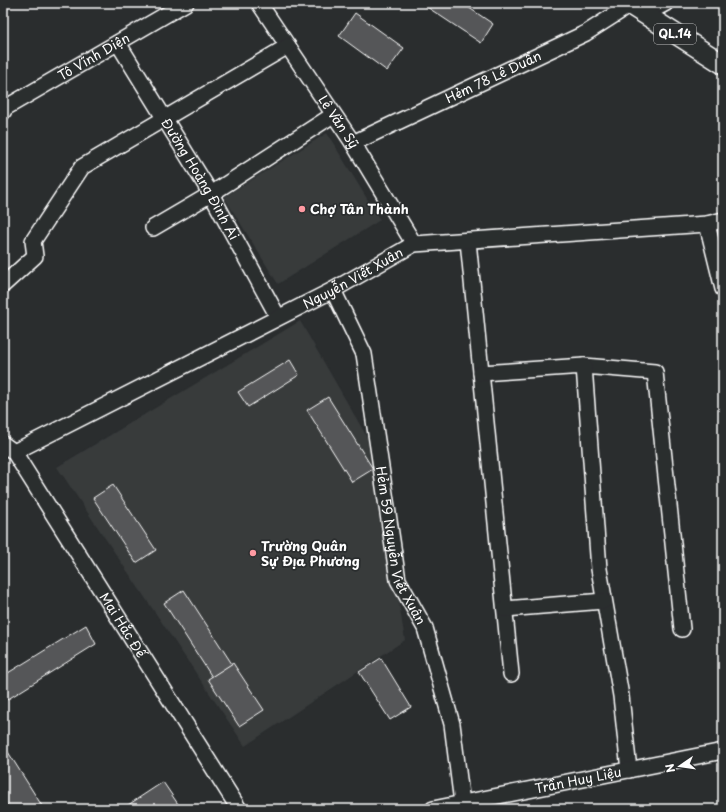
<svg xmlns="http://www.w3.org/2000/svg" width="726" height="812" viewBox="0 0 726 812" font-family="'Playpen Sans',sans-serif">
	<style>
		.built { fill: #373a3b }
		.building { fill: #555758; stroke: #fff }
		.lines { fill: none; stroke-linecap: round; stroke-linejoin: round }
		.minor-casing { stroke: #fff; stroke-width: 18 }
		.major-casing { stroke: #fff; stroke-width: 22 }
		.minor { stroke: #2a2d2e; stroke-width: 15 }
		.major { stroke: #2a2d2e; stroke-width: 19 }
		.poi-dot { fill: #ff9aa2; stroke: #2a2d2e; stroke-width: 1.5 }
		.labels { text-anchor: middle; stroke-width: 3.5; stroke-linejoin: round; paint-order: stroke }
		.shield { fill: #2a2d2e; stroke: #bfc0c0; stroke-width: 1 }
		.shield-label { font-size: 12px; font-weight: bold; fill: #fff }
		.street-label { font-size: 13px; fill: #fff; stroke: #2a2d2e }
		.poi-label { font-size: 13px; font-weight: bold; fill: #fff; stroke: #2a2d2e; text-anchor: start }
	</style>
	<rect width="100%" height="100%" fill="#2a2d2e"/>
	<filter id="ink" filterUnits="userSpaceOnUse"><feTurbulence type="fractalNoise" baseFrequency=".025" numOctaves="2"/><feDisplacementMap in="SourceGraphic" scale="8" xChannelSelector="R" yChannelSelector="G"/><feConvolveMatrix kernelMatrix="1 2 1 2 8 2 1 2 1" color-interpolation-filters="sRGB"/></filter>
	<g filter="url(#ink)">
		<g class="built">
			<path d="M327,133L380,220L278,284L224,197Z"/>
			<path d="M300,321L374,449L405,640L245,746L57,467Z"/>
		</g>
		<g class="building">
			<path d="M421,3H462L493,24L481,43Z"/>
			<path d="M355,13L404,48L387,71L339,36Z"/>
			<path d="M290,360L299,375L248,407L238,392Z"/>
			<path d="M328,397L373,469L352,482L307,410Z"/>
			<path d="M113,485L156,550L136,563L93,498Z"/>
			<path d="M184,590L232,664L212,677L164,603Z"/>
			<path d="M86,625L96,644L5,701L3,698V676Z"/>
			<path d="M381,658L411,707L390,720L359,672Z"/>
			<path d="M233,663L264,710L239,726L208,679Z"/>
			<path d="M3,744L44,809H10L3,798Z"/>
			<path d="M163,782L180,807L177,809H122Z"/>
		</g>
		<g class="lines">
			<g class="minor-casing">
				<g id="minor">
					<path id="s1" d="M259,3L353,143L414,244"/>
					<path d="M644,15L666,3"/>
					<path id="s2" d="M118,43L211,194L278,317"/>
					<path id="s3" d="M3,112L5,108L186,3"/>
					<path id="s4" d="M353,143L586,33L630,5"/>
					<path d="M707,224L723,289"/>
					<path d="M153,228L211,194L333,115"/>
					<path d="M468,241L511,674"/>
					<path d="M3,285L35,256L33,241L82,167L288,46"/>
					<path id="s5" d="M333,290L364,354L398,580L425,628L452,724L462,803"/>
					<path d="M584,366L655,372L682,629"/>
					<path d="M481,373L584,366L599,569L621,696L629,770"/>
					<path id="s6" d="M3,444L14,452L239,809"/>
					<path id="s7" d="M14,452L333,290L414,244L707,224L723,220"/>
					<path d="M505,609L604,601"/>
					<path id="s8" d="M433,809L723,751"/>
				</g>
			</g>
			<g class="major-casing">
				<path id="major" d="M627,3L723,64"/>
			</g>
			<use href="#minor" class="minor"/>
			<use href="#major" class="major"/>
		</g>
	</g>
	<g class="poi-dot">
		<circle cx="302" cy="209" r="4"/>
		<circle cx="253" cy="553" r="4"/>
	</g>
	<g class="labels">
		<rect class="shield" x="654" y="24" width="42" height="20" rx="3"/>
		<g class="shield-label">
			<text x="675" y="38">QL.14</text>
		</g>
		<g class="street-label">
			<text dy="5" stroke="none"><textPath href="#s3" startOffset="107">Tô Vĩnh Diện</textPath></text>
			<text dy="5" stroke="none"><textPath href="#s4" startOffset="155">Hẻm 78 Lê Duẩn</textPath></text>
			<text dy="5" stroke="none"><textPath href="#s1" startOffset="143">Lê Văn Sỹ</textPath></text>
			<text dy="5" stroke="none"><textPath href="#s2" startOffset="159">Đường Hoàng Đình Ái</textPath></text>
			<text dy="5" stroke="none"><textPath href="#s7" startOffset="381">Nguyễn Viết Xuân</textPath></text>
			<text dy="5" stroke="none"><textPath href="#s5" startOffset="267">Hẻm 59 Nguyễn Viết Xuân</textPath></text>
			<text dy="5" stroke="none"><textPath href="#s6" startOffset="218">Mai Hắc Đế</textPath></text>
			<text dy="5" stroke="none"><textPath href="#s8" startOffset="148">Trần Huy Liệu</textPath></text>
		</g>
		<g class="poi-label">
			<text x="310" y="214">Chợ Tân Thành</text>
			<text x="261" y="551">Trường Quân<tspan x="261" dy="15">Sự Địa Phương</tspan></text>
		</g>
	</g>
	<rect width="726" height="812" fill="none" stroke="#2a2d2e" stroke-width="16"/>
	<rect x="8" y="8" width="710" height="796" fill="none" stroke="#fff" stroke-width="1.5" filter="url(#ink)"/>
	<g transform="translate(680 766) rotate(257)" stroke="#2a2d2e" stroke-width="3" paint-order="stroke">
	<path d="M0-3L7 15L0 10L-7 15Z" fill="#ffffff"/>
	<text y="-6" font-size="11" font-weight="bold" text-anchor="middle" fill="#ffffff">N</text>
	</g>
</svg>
